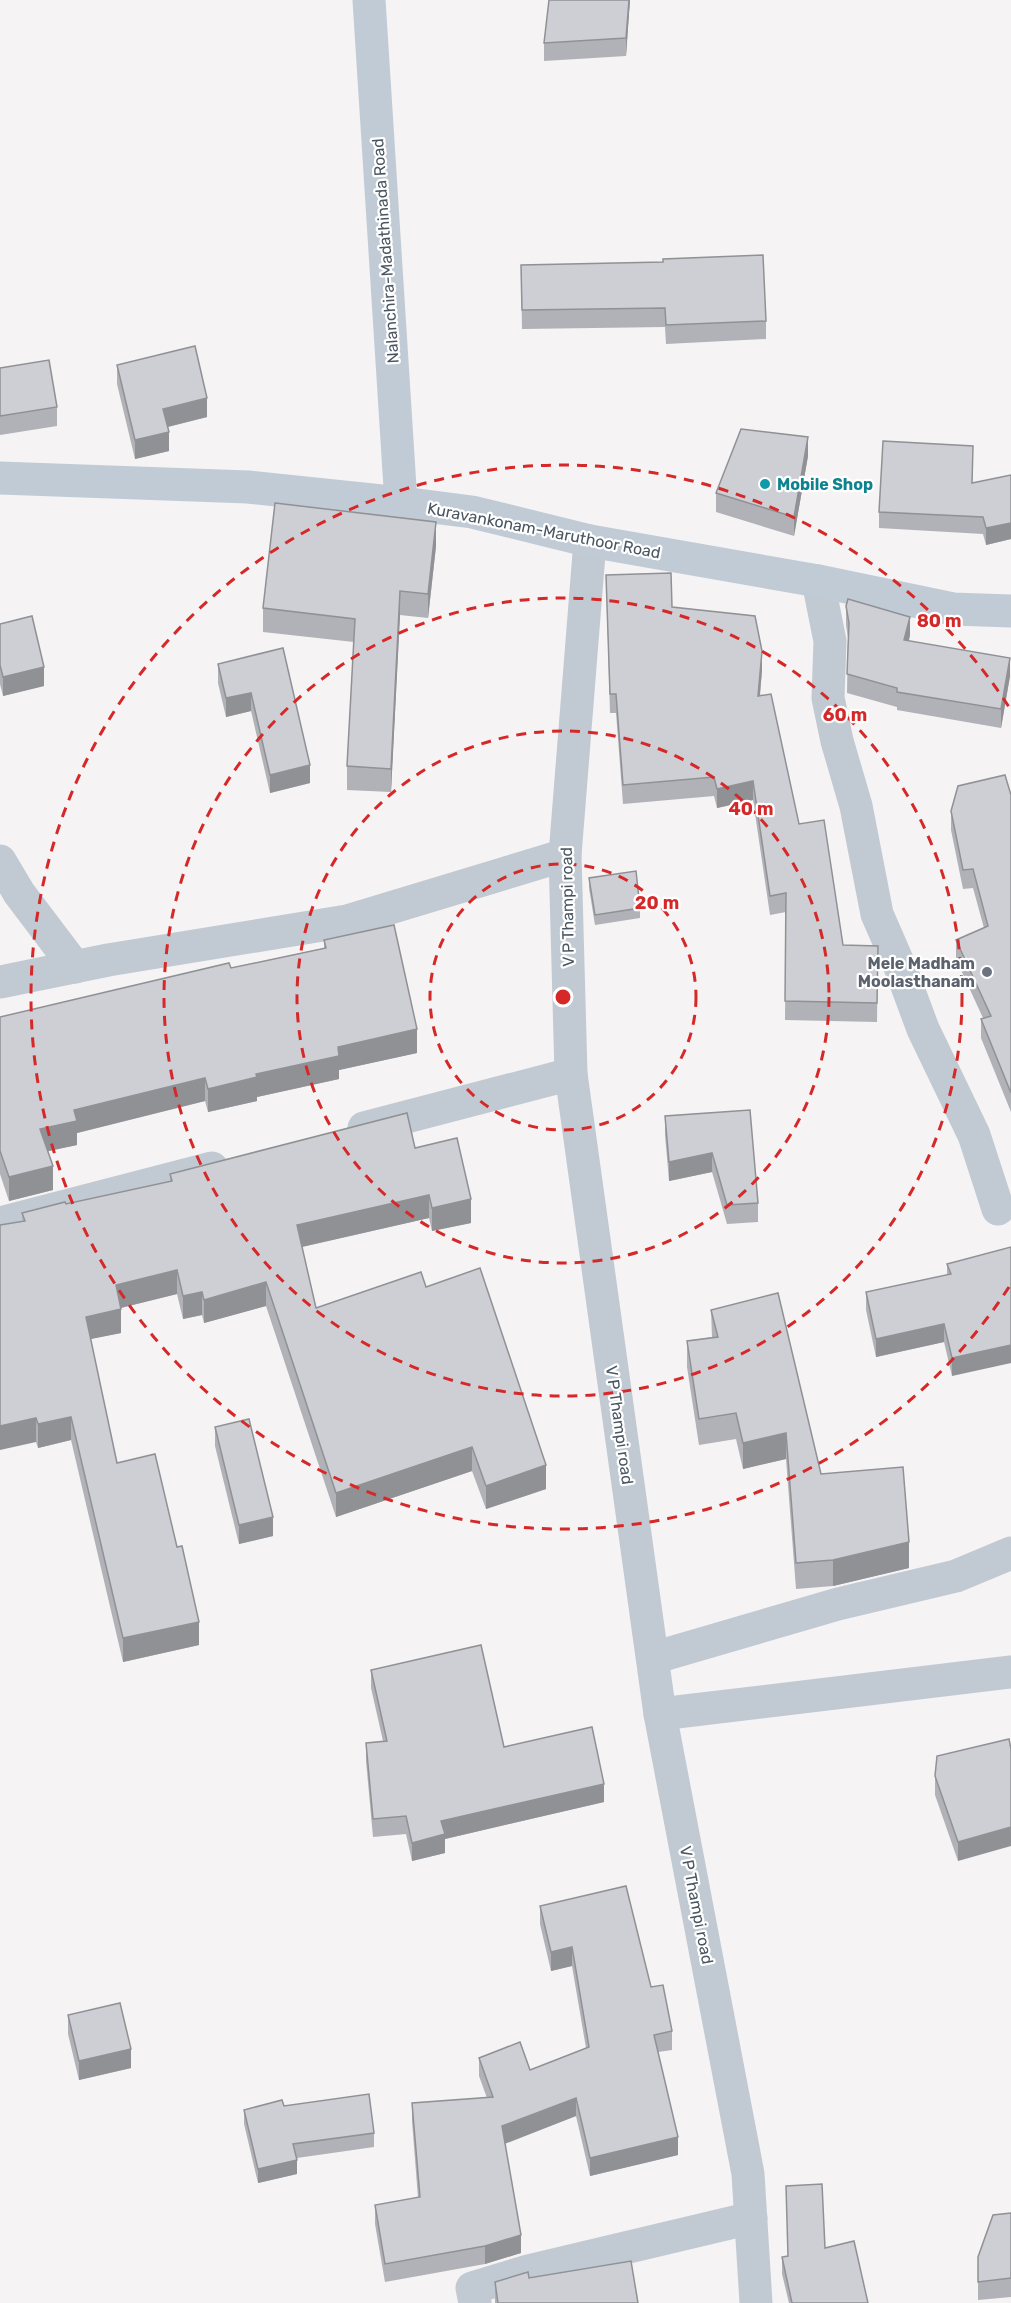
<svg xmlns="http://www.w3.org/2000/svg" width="1011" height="2303" viewBox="0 0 1011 2303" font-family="Rubik,sans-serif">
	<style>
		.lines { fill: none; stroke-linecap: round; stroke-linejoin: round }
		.street { stroke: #c1cad2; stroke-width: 33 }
		.secondary { stroke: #c1cbd6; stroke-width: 33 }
		.wall { fill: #b0b2b7 }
		.shaded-wall { fill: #909195 }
		.building { fill: #cdcfd5; stroke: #909195; stroke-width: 1.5 }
		.ring { fill: none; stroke: #d62828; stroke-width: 3; stroke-dasharray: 10 8 }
		.culture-dot { fill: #0f9aa8; stroke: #fff; stroke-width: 2 }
		.worship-dot { fill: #6b7280; stroke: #fff; stroke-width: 2 }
		.labels { text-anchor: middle; stroke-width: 4.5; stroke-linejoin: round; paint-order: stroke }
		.street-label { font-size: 16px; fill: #4a5661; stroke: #fff }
		.culture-label { font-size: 16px; font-weight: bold; fill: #0d838f; stroke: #fff; text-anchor: start }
		.worship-label { font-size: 16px; font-weight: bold; fill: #5b616d; stroke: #fff; text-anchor: end }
		.centre { fill: #d62828; stroke: #fff; stroke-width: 3 }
		.ring-label { font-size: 18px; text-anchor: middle; font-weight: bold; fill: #d62828; stroke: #fff; stroke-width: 4.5; stroke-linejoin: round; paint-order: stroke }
	</style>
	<rect width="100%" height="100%" fill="#f5f3f3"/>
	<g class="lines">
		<g class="street">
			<path d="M590,541L565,855L571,1074L660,1714L748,2174L756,2303"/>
			<path d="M818,581L830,641L828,698L837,741L856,806L877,914L900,967L923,1029L974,1135L998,1209"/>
			<path d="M0,861L19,893L75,967"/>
			<path d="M0,982L108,960L347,921L565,855"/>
			<path d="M364,1128L571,1074"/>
			<path d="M0,1223L212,1168"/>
			<path d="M653,1658L838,1604L956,1576L1011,1553"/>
			<path d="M660,1714L1011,1672"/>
			<path d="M475,2303L472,2288L528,2271L751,2218"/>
		</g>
		<g class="secondary">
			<path d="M369,0L401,503"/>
			<path d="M0,478L248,487L401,503L472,512L590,541L818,581L953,609L1011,611"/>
		</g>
	</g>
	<g class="wall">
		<path d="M630,0L626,56L544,61V43Z"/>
		<path d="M521,265L766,321V339L666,344L665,327L522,329Z"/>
		<path d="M117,365L207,417L168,427L169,451L135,459L117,384Z"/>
		<path d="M0,368L57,407V426L0,435Z"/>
		<path d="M808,456L794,536L716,512V493Z"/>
		<path d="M973,463L972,483L1011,475V539L986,545L983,534L879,528V512Z"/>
		<path d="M436,546L428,618L400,615L391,792L347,790V766L354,642L263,632V608Z"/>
		<path d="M606,575L672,607L762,670L760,696L799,824L843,945L878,946L877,1022L785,1020L786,912L770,915L753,800L717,808L714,796L623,804L616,713H610Z"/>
		<path d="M846,606L910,635L909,641L1010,676L1001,728L897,710V707L847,693L848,638L846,625Z"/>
		<path d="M0,624L44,686L3,696L0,684Z"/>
		<path d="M283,648L310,783L270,793L251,711L226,717L218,683V664Z"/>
		<path d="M1011,795V1112L981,1038V1019L983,1018L956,959V940L984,928L973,888L963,889L951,830V811Z"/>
		<path d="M589,878L640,908V918L595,925L589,888Z"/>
		<path d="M324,940L417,1053L339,1070V1079L257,1097V1101L208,1112L205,1101L77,1133V1145L47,1151L53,1190L9,1201L0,1174V1017L324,948Z"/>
		<path d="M750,1110L758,1203V1222L727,1224L712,1172L669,1181L665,1135V1116Z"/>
		<path d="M415,1148L471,1223L432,1231L429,1218L302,1247L316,1308L426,1287L546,1489L486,1509L472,1471L336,1517L266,1306L204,1323L202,1315L183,1319L177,1294L121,1308V1333L90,1339L117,1463L199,1645L123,1662L71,1440L38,1448L36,1442L22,1213L170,1182V1174Z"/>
		<path d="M1011,1247L952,1376L944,1342L876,1357L866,1310V1292L947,1275V1264Z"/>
		<path d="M711,1310L821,1474L909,1568L833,1586L796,1589L786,1459L743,1469L736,1439L699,1445L687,1367V1341L712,1337Z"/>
		<path d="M215,1427L273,1536L239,1544L215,1446Z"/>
		<path d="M371,1670L504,1747L604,1802L445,1839V1853L412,1861L406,1834L373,1837L366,1761V1743L383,1741L371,1688Z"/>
		<path d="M1011,1749L958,1861L935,1795V1776Z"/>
		<path d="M540,1906L651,1987L672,2031V2050L658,2052L678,2155L590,2176L576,2116L505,2143L521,2253L485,2264L385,2282L375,2224V2205L418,2198L412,2121V2103L487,2098L479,2076V2058L530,2070L586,2048L572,1966L551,1971L540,1924Z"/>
		<path d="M68,2015L131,2068L79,2080L68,2034Z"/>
		<path d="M284,2106L374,2133V2147L297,2158V2174L258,2183L244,2124V2110Z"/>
		<path d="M786,2186L825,2248L868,2303H789L782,2274V2257L788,2256Z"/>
		<path d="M1011,2213V2297L978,2300V2257Z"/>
		<path d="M529,2278L638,2303H495V2282Z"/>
	</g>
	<g class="shaded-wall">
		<path d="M629,0H630L626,56V38Z"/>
		<path d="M207,398V417L163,428V409Z"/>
		<path d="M169,432V451L135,459V440Z"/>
		<path d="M808,437V456L794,536V517Z"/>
		<path d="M436,522V546L428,618V594Z"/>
		<path d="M1011,523V539L986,545V528Z"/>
		<path d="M400,591V615L391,792V769Z"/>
		<path d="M910,617V635L904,659V640Z"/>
		<path d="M762,651V670L758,715V696Z"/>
		<path d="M1010,658V676L1001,728V709Z"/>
		<path d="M44,667V686L3,696V677Z"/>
		<path d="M251,693V711L226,717V698Z"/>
		<path d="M310,765V783L270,793V775Z"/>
		<path d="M753,781V800L717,808V789Z"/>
		<path d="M417,1029V1053L339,1070V1079L257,1097V1101L208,1112V1089L338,1047Z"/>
		<path d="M205,1078V1101L77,1133V1145L40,1153V1129L74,1110Z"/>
		<path d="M712,1153V1172L669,1181V1162Z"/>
		<path d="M53,1166V1190L9,1201V1177Z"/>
		<path d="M429,1195V1218L297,1248V1225Z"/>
		<path d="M471,1199V1223L432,1231V1208Z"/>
		<path d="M177,1270V1294L116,1309V1285Z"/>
		<path d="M266,1282V1306L204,1323V1300Z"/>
		<path d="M202,1292V1315L183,1319V1296Z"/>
		<path d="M121,1309V1333L86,1340V1317Z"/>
		<path d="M944,1324V1342L876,1357V1339Z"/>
		<path d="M1011,1345V1363L952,1376V1358Z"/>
		<path d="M71,1417V1440L38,1448V1424Z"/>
		<path d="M36,1418V1442L0,1450V1426Z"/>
		<path d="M786,1433V1459L743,1469V1443Z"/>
		<path d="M472,1447V1471L336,1517V1493Z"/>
		<path d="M546,1465V1489L486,1509V1486Z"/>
		<path d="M273,1517V1536L239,1544V1525Z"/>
		<path d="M909,1542V1568L833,1586V1560Z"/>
		<path d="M199,1622V1645L123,1662V1638Z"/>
		<path d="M604,1784V1802L445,1839V1853L412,1861V1843L441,1821Z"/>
		<path d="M1011,1827V1846L958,1861V1842Z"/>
		<path d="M572,1947V1966L551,1971V1952Z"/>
		<path d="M131,2049V2068L79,2080V2061Z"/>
		<path d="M576,2098V2116L502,2145V2126Z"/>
		<path d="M678,2137V2155L590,2176V2158Z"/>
		<path d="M297,2160V2174L258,2183V2169Z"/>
		<path d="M521,2235V2253L485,2264V2246Z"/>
	</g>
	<g class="building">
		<path d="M549,0H629L626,38L544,43Z"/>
		<path d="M763,255L766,321L666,325L665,308L522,310L521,265L663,262V259Z"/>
		<path d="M195,346L207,398L163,409L169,432L135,440L117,365Z"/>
		<path d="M49,360L57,407L0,416V368Z"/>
		<path d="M741,429L808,437L794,517L716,493Z"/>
		<path d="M883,441L973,446L972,483L1011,475V523L986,528L983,517L879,512Z"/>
		<path d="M275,503L436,522L428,594L400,591L391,769L347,766L355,619L263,608Z"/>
		<path d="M671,573L672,607L755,616L762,651L758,696L771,694L799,824L824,820L843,945L878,946L877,1003L785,1001L786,893L770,896L753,781L717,789L714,777L623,785L616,694H610L606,575Z"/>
		<path d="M848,599L910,617L904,640L1010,658L1001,709L897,692V688L847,674L849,623L846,606Z"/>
		<path d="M32,616L44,667L3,677L0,665V624Z"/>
		<path d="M283,648L310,765L270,775L251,693L226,698L218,664Z"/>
		<path d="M1005,775L1011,795V1093L981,1019L991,1016L956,940L988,926L973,869L963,870L951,811L958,786Z"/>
		<path d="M636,871L640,908L595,915L589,878Z"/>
		<path d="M394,925L417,1029L338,1047L339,1056L256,1074L257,1077L208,1089L205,1078L74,1110L77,1121L40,1129L53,1166L9,1177L0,1151V1017L229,963L231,968L326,948L324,940Z"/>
		<path d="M750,1110L758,1203L727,1205L712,1153L669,1162L665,1116Z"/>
		<path d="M407,1113L415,1148L457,1138L471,1199L432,1208L429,1195L297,1225L316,1308L421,1272L426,1287L480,1268L546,1465L486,1486L472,1447L336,1493L266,1282L204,1300L202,1292L183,1296L177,1270L116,1285L121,1309L86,1317L117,1463L155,1454L177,1547L182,1546L199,1622L123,1638L71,1417L38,1424L36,1418L0,1426V1225L25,1221L22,1213L65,1202L66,1204L172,1181L170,1174Z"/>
		<path d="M1011,1247V1345L952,1358L944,1324L876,1339L866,1292L951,1274L947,1264Z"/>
		<path d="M778,1293L821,1474L903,1467L909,1542L833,1560L796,1563L786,1433L743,1443L736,1413L699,1419L687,1341L718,1337L711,1310Z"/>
		<path d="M249,1419L273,1517L239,1525L215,1427Z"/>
		<path d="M481,1645L504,1747L592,1727L604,1784L441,1821L445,1834L412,1843L406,1816L373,1819L366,1743L387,1741L371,1670Z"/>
		<path d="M1009,1739L1011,1749V1827L958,1842L935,1776L937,1756Z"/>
		<path d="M626,1886L651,1987L663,1985L672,2031L654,2035L678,2137L590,2158L576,2098L502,2126L521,2235L485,2246L385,2264L375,2205L420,2197L412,2103L493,2097L479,2058L520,2042L530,2070L589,2047L572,1947L551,1952L540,1906Z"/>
		<path d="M120,2003L131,2049L79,2061L68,2015Z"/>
		<path d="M369,2094L374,2133L293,2144L297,2160L258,2169L244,2110L282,2100L284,2106Z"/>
		<path d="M822,2184L825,2248L854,2241L868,2303H792L782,2257L788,2256L786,2186Z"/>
		<path d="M1011,2213V2278L978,2282V2257L993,2215Z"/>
		<path d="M631,2261L638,2303H498L495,2282L528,2272L529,2278Z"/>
	</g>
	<g class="ring">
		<circle cx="563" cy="997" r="133"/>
		<circle cx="563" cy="997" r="266"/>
		<circle cx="563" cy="997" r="399"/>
		<path d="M1009 1287A532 532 0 1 1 1009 707"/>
	</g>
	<circle class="culture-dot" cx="765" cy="484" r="6"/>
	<circle class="worship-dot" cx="987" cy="972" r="6"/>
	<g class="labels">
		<g class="street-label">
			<text transform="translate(385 251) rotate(-94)" y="6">Nalanchira-Madathinada Road</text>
			<text transform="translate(544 530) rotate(11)" y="6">Kuravankonam-Maruthoor Road</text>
			<text transform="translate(567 907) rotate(-91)" y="6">V P Thampi road</text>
			<text transform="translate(620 1425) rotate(82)" y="6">V P Thampi road</text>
			<text transform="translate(697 1905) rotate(79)" y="6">V P Thampi road</text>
		</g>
		<g class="culture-label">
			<text x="777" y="490">Mobile Shop</text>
		</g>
		<g class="worship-label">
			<text x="975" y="969">Mele Madham<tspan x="975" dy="18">Moolasthanam</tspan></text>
		</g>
	</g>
	<circle cx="563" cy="997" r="9" class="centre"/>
	<g class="ring-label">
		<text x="939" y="627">80 m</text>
		<text x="845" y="721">60 m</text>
		<text x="751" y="815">40 m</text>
		<text x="657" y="909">20 m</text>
	</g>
</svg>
